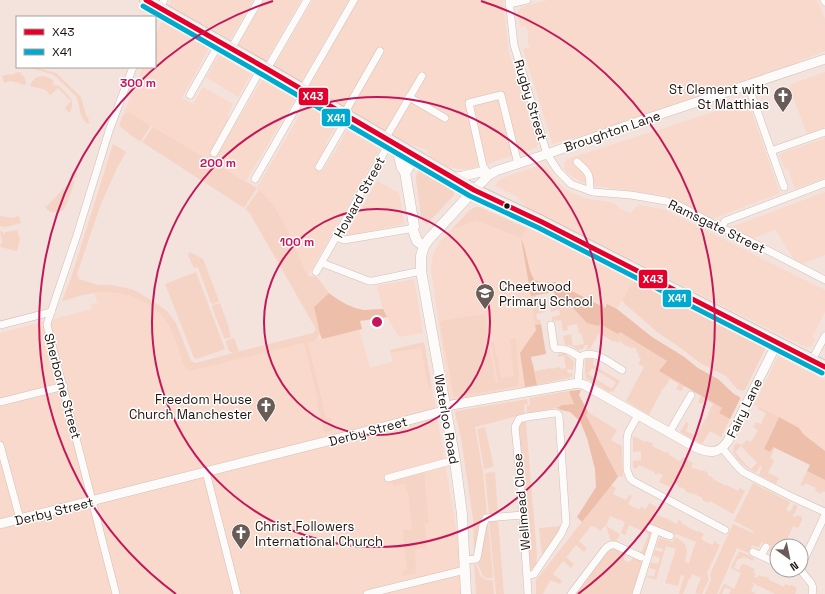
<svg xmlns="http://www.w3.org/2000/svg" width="825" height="594" viewBox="0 0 825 594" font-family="'Space Grotesk',sans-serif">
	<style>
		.built { fill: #f8d9cb }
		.green { fill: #f6d4c5; fill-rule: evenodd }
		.forest { fill: #edbfaa }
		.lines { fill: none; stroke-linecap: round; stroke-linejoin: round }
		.minor-casing { stroke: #cec0ba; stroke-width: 8 }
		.tertiary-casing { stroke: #cec0ba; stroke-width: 10 }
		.secondary-casing { stroke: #cec0ba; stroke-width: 11 }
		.trunk-casing { stroke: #bfaea6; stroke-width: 13 }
		.minor { stroke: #fdfbfa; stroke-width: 7 }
		.tertiary { stroke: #fdfbfa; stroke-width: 9 }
		.secondary { stroke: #fdfbfa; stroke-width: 10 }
		.trunk { stroke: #f2eae4; stroke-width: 12 }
		.bus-1-casing { stroke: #fff; stroke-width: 8 }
		.bus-2-casing { stroke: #fff; stroke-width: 8 }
		.bus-1 { stroke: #e4002b; stroke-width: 5 }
		.bus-2 { stroke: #00a9ce; stroke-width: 5 }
		.ring { fill: none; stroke: #c2185b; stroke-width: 2 }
		.bus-dot { fill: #1e120c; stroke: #fff; stroke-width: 1.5 }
		.labels { text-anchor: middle; stroke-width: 3; stroke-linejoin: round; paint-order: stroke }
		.poi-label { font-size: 13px; fill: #1e120c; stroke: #fff; text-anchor: end }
		.street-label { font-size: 13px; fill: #1e120c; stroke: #fff }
		.centre { fill: #c2185b; stroke: #fff; stroke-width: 2 }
		.ring-label { font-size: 12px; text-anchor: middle; font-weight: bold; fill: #c2185b; stroke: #fff; stroke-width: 3; stroke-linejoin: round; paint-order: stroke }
		.line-badge { stroke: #fff; stroke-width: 1.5 }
		.badge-label { font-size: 11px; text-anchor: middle; font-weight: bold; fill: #fff }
	</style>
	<rect width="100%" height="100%" fill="#f3e3dc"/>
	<g class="built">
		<path d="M171,0H253L230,40L170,6Z"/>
		<path d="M264,0H301L266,61L238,45Z"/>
		<path d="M313,0H349L301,82L274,66Z"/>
		<path d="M357,0H503L509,53L538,144L536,148L487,164L479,167L469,169H460L448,167L430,156L427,150L409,144L309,87Z"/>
		<path d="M548,0H817L825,19V51L799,61L796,66L645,117L553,144L552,142L523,49L530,47L528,43V34L526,26L521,27L517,13L521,7Z"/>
		<path d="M162,20L209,48L182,98L193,104L203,87L233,104L227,116L237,121L262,80L295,99L246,181L129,113L122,117L143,67H155V37Z"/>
		<path d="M219,55L251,74L238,97L206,77Z"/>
		<path d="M825,72V127L807,134L789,86L794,83Z"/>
		<path d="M748,101L780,193L712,219L666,196L596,186L584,183L577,179L568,174L564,169L565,162L567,159Z"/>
		<path d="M306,104L338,123L325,144L327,145L315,167L322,171L335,152L347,130L380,149L308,276L282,219L272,203L257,188Z"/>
		<path d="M825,138V178L795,189L788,169H785L779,154Z"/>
		<path d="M538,166H544L547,168L555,179L565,189L576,195L584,198L614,203L618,206L620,209L631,213L635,208L639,205L663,209L825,290V312L812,337L815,339L812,346L807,347L803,346L528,208L518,200L519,198L495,186L498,181L507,176Z"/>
		<path d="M377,181L399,193L404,224L347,236L346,235Z"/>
		<path d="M825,192V255L801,264L795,261L775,229L752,239L731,227Z"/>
		<path d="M477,219L521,238L527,227L634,281L612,316L555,292L531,296L536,330L520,353L525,387L450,401L431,269L433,254L440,242L451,230Z"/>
		<path d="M414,279L423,333L399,337L387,317L383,309L377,286Z"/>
		<path d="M105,292L116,293L133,296L150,306L160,314L168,324L176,339L185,369L190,371L359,329L370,368L392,362L391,353L423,347L435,404L462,564V594H0V333L92,309L91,304L98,303L94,293Z"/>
		<path d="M778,356L825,380V452L786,421L754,405Z"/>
	</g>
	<g class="green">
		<path d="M28,67H34L56,73L81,97L86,115L89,119L88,121L90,122L88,124L86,123C79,116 80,105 76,96L54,75Z"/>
		<path d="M19,72C24,75 26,79 26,85L11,81L4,83L2,76L9,74L10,75L15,74V73Z"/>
		<path d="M42,76C47,77 50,78 54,81L52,83L56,86L58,85C66,94 78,100 69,113L65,108L71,101L58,88L50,95L46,90L30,86C32,80 35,77 42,76Z"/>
		<path d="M129,112L151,126L140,142L119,126L122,117Z"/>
		<path d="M153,127L252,185L257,188L244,208L142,142Z"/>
		<path d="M113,144L126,152L117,168L101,204L77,274L79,279L98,285H111L127,288L134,290L156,303L167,311L176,323L191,361L196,363L233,353L229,351L226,343L227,340L234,338L239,351L237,352L313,333L316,329L249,212L245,209L259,190L272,203L282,219L308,276L317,277L329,293L314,307L320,334L315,341L308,343L326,418H331L334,430L325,433L317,404L319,403L304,343L190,371L185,369C180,354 176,338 168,324C152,300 122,289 95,293C84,294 73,298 62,301L71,278Z"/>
		<path d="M420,171L453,191L454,193V195L427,224L423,222L421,217L416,179C416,176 416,172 420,171Z"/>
		<path d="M72,172L77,174L76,177H74L73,181H75C72,188 68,204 64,209C62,211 59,212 55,212C50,213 47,210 45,206L48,205L70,182Z"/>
		<path d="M475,207H479L527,228L521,238L477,220L451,230L470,210Z"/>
		<path d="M0,215L1,216L12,218L19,216L21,223L6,227L0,226Z"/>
		<path d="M17,230L20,239L17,251L0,247L2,241L0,231L3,232V234H5V232Z"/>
		<path d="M190,252L203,259L219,301L213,304L211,303L198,267L194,268L188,255Z"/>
		<path d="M196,272L225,349L197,359L194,358L165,284Z"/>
		<path d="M635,282H638L764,347L765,349L746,388L743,391L737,389L726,376L700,363L682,349L657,332L626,305L622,300L632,283Z"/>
		<path d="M536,295L537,301L543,302L545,312L536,314L538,320L540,319L541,324L535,325L531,296Z"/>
		<path d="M555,295L572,307L587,322L599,325L600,324L620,332L667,361L659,371L684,386L681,391L676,389L679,384L670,379L664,388H663L649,415L626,401L644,367L638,364L641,359L638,356L639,354L636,352L637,349L633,347L632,348L627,346V347L620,341L618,343L615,341L614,342L599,333L590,349H587L588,345H585L583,349L578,350L570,345H566L565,344L563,336L571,334L573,346L584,344L581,333H579L577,324L567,326L568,330L563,331L561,320L552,321V317L560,315L559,310L551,312L550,303V299L556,298Z"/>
		<path d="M220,303L228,325V326L231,337L226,339L224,338L212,307L213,305Z"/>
		<path d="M485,314H486L485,323L496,383L498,382L491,342H494L496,355H497L501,378L514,376L511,353H512L510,339L516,338L519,379L518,386L454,397L440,323V321Z"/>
		<path d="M424,342L432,388L429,389V386H428L421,348L391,353L390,350Z"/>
		<path d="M564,353L574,361L573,370L567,369L568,373H573L572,377L537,385L532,363H533L535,371L551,368V369L560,367L561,369L566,368L564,356L558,357V354Z"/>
		<path d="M586,359H592L594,361L593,365L620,381L613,392L611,391L609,392L586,378L585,371V361ZM592,368L616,382L612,389L588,374Z"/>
		<path d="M569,391L575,404L562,405L557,408L527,413L526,406L530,405L529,398Z"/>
		<path d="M701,396L722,408L719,413L730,419L721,437L710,431L702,444L680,432L686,422L689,424L686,431L696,436L704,421L709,414L708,413L713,404L705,399L702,404L698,402Z"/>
		<path d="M527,399L528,404L524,405L525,414L475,427L483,472L487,515L474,555L473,519L461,438L455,413L456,411Z"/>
		<path d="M759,407L779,417L764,449L773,447L775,448L770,458L774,460L768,473L779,478L776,484L759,475L762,467L760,466L756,473C746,468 738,462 733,452L734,446L736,443L742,445L746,440L751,442L758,430L753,427L756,422L761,424L766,413L758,409ZM741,446L757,463L751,469L745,464V463L738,456V455L735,452Z"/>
		<path d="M588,412L617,430L611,440L622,446L623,476L618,477L586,415Z"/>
		<path d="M525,420L526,423L537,554L536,565L534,569L530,568L529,561L518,429C520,425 521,422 525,420Z"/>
		<path d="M485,427L494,467L485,469H484L477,429Z"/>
		<path d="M633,436L646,442L647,441L653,444L652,446L666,453L667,452L670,454L669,455L675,458V459L680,461L683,457L693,463L691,467L696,469H697L702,471L703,470L708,473V475L713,478V479L726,486L727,485L738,491L740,488L745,491L733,514L710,501L709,503L702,500L703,498L692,493L691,494L685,491L686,490L681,487L680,488L677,486L678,485L673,482L670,487L659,482L663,475L658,473L656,475L654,473V472L639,465L636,469L633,467V461L641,460V451L633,452Z"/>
		<path d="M807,471L825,480V492L823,491L821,494L815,491L816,488L805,483L804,486L800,485Z"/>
		<path d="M421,472L423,473L425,475V489L429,523H425L427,548L415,549L416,573L403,576L402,570H407L403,530L412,529L408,491H406L405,484L393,486V483L387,485L393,481Z"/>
		<path d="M495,472L498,514H489L485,473Z"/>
		<path d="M753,483L790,502L786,510L790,512L794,504L798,506L793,516L795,517L797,515L802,517V520L798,528L793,526L786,542L795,546H777V548L774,547L771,554L769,551L771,545L762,542L759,547H757L752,545L748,553L737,548L717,594H705L711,579L710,574L733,524L753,533V531L734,521Z"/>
		<path d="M611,485L616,488L613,494L626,500L629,495L632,496L628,504L633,507L634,508V507L639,510L641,507L646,509L649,503L657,507L654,514L659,516V515L665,518V517L676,524L679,520L682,522L681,523L697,532L698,531L704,534L701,539L712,545L715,541H716V543L720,545L707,573L709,579L702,594L695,593L701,578L692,574L690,579H689L683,594H679L684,576L681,575L678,586L665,583L676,549L666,546L656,580L647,577V575L654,577L656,570L649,568L651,562L658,564L660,558L653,555L655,550L662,552L663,549L656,547L659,539L661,538L673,542L675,537C687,543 689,548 685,562L689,563L694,547L696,542L676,534L675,535L651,525L649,529L652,534L633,594H575L583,584L611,548C616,548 623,551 625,555L624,560L629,562L631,560L634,558L641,560L644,555L641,553L648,536L647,533L629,525L625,535L621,533L625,522L610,516L606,526L620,534L616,541H611L606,526H605L600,531L594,526L593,527L591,526L579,541L587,548L584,552L576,545L566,557L574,564L571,568L563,561L553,574L562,581L560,584L550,580L543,594H536V580Z"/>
		<path d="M498,520L504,594H496L489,521Z"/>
		<path d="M488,521L493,578H486L483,576L477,563L479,560L487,524Z"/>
		<path d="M563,526L542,556L539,528Z"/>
		<path d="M739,551L754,558L753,561L744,557L737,560L734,568L739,570L742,564H744L755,569L753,572L756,574L754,577L757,578L759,575L763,577L764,576L769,578V580L784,587L785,584L791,586V585L796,587L797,590L795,594H775L753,583L752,584H754L751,591L756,594H729L731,590L725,587L722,594H719L723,585L725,584L734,589L741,573L732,569L731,567Z"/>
		<path d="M474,564H476C480,574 480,580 492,580L493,581L494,594H476Z"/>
	</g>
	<g class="forest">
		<path d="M521,238L524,246L530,271L534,280L542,283L554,282L605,308L607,304L617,309L652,337L683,356L698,368L718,379L734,394L740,397V399L730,419L719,413L722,408L659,371L667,361L620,332L618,334L600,324L599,326L587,323L572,307L555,295L554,292L531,296Z"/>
		<path d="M329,293C339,301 351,308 364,310C370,310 377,309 383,309L387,317L360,321L362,329L322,339L320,334L314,307Z"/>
		<path d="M541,324L546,354L531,357L537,385L525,387L520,353L536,330L535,325Z"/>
		<path d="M577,390H581L579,395L588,412L586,415L618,477L582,522L577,517L596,487L595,469L587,438L580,421L570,412L561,410L557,408L562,405L574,404L569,391Z"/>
		<path d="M779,417L799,428L803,434L825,451V480L807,471L810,465L773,447L770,452L764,449Z"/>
	</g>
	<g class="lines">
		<g class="minor-casing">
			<g id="minor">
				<path d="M509,0L514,45L547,154L558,171L571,184L593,192L631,195L666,201L680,206L721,228L734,233L825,280"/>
				<path d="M824,0L825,2"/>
				<path d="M509,4L527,0"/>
				<path d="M155,17L164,0"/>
				<path d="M231,49L259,0"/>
				<path d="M267,69L307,0"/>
				<path d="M748,85L784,187"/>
				<path d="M302,90L354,0"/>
				<path d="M190,95L220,42"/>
				<path d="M409,97L445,118"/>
				<path d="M344,114L380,51"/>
				<path d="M385,139L422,76"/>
				<path d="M771,151L825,132"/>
				<path d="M214,153L262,67"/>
				<path d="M577,162C590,173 590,175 590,191"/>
				<path d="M319,167L348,117"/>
				<path d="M489,175L483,166L469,103L501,95L518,164"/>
				<path d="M255,179L305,92"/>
				<path d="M721,228L725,221L825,183"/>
				<path d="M336,237L344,240L409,229L414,226"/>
				<path d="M322,263L369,281H373L421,271"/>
				<path d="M316,272L390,142"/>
				<path d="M0,325L51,312"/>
				<path d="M551,325L554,347L556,349C567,348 571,352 580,357"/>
				<path d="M580,357C593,348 610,363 622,370"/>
				<path d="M812,360L825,336"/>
				<path d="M578,383L580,357"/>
				<path d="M0,402L64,386"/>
				<path d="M638,415L628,433L627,439V470L630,478L633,481L725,530"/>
				<path d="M669,433L691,395"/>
				<path d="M0,445L20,519"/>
				<path d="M722,448L737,466L743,472L792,497L825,512"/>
				<path d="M206,472L237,594"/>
				<path d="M388,478L447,462L455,461"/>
				<path d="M650,528L670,536"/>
				<path d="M753,552L777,563"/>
				<path d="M761,555L766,547"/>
				<path d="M465,560L476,559L477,558L483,525L486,518L523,515"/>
				<path d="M801,566L825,515"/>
				<path d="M801,569C804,579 816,581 812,594"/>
				<path d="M527,576L534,574L561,534L566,523L559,416L558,414L555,413L527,417L519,419L515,427L521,488L528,594"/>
				<path d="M116,594L47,325L48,321L77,235L109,131L133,67"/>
				<path d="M367,594L465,570"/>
				<path d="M571,594L605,549C608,546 611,544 615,545L641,557"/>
				<path d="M636,594L656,531"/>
			</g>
		</g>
		<g class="tertiary-casing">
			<g id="tertiary">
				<path d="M451,178L463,176L480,172L489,175"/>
				<path d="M474,190L489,175L496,171L547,154L643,120L825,59"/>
				<path d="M0,524L379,428L439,412L452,405L578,383L585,385L695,447C709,453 718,455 728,441L777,343"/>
			</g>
		</g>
		<g class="secondary-casing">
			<g id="secondary">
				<path d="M402,149L399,156L402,168L405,172L414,226L413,230L417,241L424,246"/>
				<path d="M405,172C410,167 411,162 414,156"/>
				<path d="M466,594L462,514L455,461L421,271V256L424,246L429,239L474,190"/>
			</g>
		</g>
		<g class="trunk-casing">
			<path id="trunk" d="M146,0L267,69L474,190L542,222L825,367"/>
		</g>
		<use href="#minor" class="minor"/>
		<use href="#tertiary" class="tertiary"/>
		<use href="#secondary" class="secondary"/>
		<use href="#trunk" class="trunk"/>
		<g class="bus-1-casing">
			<path id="bus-1" d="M146,0L267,69L474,190L542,222L825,367"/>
		</g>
		<g class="bus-2-casing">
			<path id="bus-2" d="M143,6L263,75L470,196L539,228L822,373"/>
		</g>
		<use href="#bus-1" class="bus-1"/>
		<use href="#bus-2" class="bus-2"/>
	</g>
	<g class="ring">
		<circle cx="377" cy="322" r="113"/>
		<circle cx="377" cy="322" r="225"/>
		<path d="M176 594A338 338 0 0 1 273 1M481 1A338 338 0 0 1 578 594"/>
	</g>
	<defs>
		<g id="church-pin" transform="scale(1)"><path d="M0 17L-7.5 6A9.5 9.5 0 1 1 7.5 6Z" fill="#695b55" stroke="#fff"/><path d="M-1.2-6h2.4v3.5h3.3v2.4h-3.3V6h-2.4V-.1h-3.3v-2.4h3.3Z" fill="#fff"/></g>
		<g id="school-pin" transform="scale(1)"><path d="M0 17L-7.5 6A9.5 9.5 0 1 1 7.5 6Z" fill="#695b55" stroke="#fff"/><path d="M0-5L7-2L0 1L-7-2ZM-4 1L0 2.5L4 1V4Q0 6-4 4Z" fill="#fff"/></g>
	</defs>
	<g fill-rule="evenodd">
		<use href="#church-pin" x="783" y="96"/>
		<use href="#school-pin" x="485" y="293"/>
		<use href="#church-pin" x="266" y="406"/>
		<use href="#church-pin" x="241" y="533"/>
	</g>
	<circle class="bus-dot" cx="507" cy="206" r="3.5"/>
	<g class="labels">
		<g class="poi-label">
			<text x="769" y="94">St Clement with<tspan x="769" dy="15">St Matthias</tspan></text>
			<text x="499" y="291" text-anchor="start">Cheetwood<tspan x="499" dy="15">Primary School</tspan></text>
			<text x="252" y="404">Freedom House<tspan x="252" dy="15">Church Manchester</tspan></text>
			<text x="255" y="531" text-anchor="start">Christ Followers<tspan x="255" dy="15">International Church</tspan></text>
		</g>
		<g class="street-label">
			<text transform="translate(531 100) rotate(73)" y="5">Rugby Street</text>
			<text transform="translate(612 131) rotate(-19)" y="5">Broughton Lane</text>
			<text transform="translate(359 197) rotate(-61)" y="5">Howard Street</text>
			<text transform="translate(717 226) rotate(26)" y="5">Ramsgate Street</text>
			<text transform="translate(63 386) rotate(75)" y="5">Sherborne Street</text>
			<text transform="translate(744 408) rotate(-64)" y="5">Fairy Lane</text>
			<text transform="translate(447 419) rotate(80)" y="5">Waterloo Road</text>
			<text transform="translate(368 431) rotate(-15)" y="5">Derby Street</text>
			<text transform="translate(521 502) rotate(-95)" y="5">Wellmead Close</text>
			<text transform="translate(54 511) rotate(-14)" y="5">Derby Street</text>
		</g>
	</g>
	<circle cx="377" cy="322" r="6" class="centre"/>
	<g class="ring-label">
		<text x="138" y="87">300 m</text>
		<text x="218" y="167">200 m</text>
		<text x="297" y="246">100 m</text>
	</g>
	<g class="line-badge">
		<rect x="298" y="87" width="31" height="19" rx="4" fill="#e4002b"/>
		<rect x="321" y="108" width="30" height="19" rx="4" fill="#00a9ce"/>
		<rect x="638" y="269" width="30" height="20" rx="4" fill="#e4002b"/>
		<rect x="662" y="289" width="30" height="19" rx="4" fill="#00a9ce"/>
	</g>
	<g class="badge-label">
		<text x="313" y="100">X43</text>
		<text x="336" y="122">X41</text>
		<text x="653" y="283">X43</text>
		<text x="677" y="302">X41</text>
	</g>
	<rect x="16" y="16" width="140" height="52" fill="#ffffff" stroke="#a5a09e"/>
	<rect x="24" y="29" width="20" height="6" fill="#e4002b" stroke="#a5a09e"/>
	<text x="52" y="36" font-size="12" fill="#1e120c">X43</text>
	<rect x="24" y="49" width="20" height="6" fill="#00a9ce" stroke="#a5a09e"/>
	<text x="52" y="56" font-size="12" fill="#1e120c">X41</text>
	<g transform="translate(789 558) rotate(147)"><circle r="19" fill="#ffffff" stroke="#a5a09e"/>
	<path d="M0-3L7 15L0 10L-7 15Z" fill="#695b55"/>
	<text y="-6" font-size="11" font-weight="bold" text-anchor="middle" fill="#1e120c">N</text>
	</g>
</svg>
